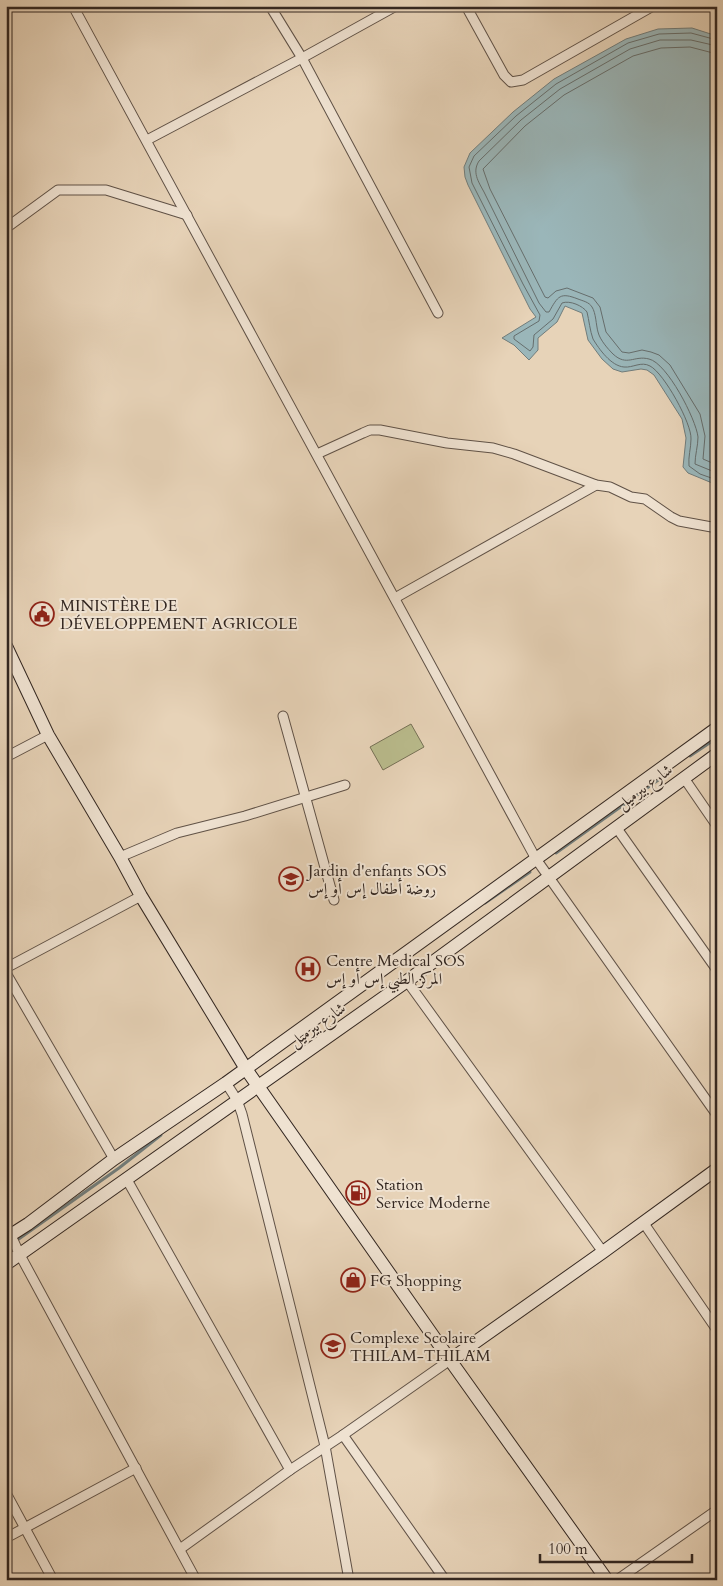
<svg xmlns="http://www.w3.org/2000/svg" width="723" height="1586" viewBox="0 0 723 1586" font-family="Cardo,Amiri,serif">
	<style>
		.green { fill: #b9bb8c; stroke: #767156 }
		.water { fill: #9ab6b9; stroke: #717d7c }
		.lines { fill: none; stroke-linecap: round; stroke-linejoin: round }
		.shore { stroke: #666e6d; stroke-width: 1 }
		.stream { stroke: #717d7c; stroke-width: 3 }
		.street-casing { stroke: #605247; stroke-width: 11 }
		.secondary-casing { stroke: #332721; stroke-width: 14 }
		.street { stroke: #efe2d1; stroke-width: 9 }
		.secondary { stroke: #efe2d1; stroke-width: 12 }
		.labels { text-anchor: middle; stroke-width: 4; stroke-linejoin: round; paint-order: stroke }
		.poi-label { font-size: 16px; fill: #332721; stroke: #efe2d1; text-anchor: start }
		.street-label { font-size: 16px; fill: #332721; stroke: #efe2d1 }
	</style>
	<rect width="100%" height="100%" fill="#e7d3b8"/>
	<filter id="stains"><feTurbulence type="fractalNoise" baseFrequency=".004" numOctaves="4"/><feColorMatrix values="0 0 0 0 .2 0 0 0 0 .09 0 0 0 0 .02 0 0 0 .5 -.17"/></filter>
	<radialGradient id="worn" r=".72"><stop offset=".6" stop-color="#630" stop-opacity="0"/><stop offset="1" stop-color="#630" stop-opacity=".3"/></radialGradient>
	<path class="green" d="M411,724L424,747L383,770L370,747Z"/>
	<path class="water" d="M692,28L717,36V485L688,473L683,467L686,438L682,419L654,375L647,370L641,369L622,372L613,369L602,359L588,340L582,313L565,306L557,322L538,338V350L529,360L514,345L502,338L536,317L530,309L468,185L465,177L464,167L470,153L513,112L554,79L626,39L658,29Z"/>
	<g class="lines">
		<g class="shore">
			<path d="M717,40L691,33L659,34L628,43L556,84L516,116L474,156L469,167L472,183L523,284L540,315L539,321L514,336V339L530,351L533,347L534,335L553,319L562,303C570,300 583,306 587,312C589,320 590,331 593,339C599,349 611,366 624,367C633,368 641,361 650,366C664,373 692,424 691,439C691,448 688,457 689,466L700,474L717,480"/>
			<path d="M717,46L691,40H660L630,49L560,89L521,120L479,161C472,172 478,181 484,192L539,303L546,312H549C558,296 560,292 578,299C583,301 589,302 592,307C596,313 596,325 598,332C600,340 608,349 613,354C627,367 634,355 649,359C667,363 696,419 698,437C698,446 695,455 695,464L717,473"/>
			<path d="M717,54L690,47L661,48L633,56L564,95L525,126L483,169L490,189L545,297L548,298L556,291L567,288L593,298L600,307L606,332L622,352L629,353L642,350L651,352L659,355L670,365L700,414L705,436L703,459L717,465"/>
		</g>
		<g class="stream">
			<path d="M690,756L717,738"/>
			<path d="M556,853L668,773"/>
			<path d="M485,903L530,872"/>
			<path d="M6,1248L119,1168L161,1135"/>
		</g>
		<g class="street-casing">
			<g id="street">
				<path d="M73,6L536,859L717,1115"/>
				<path d="M270,6L302,58L438,313"/>
				<path d="M466,6L504,75L511,82L523,80L653,6"/>
				<path d="M147,140L302,58L396,6"/>
				<path d="M6,228L58,190H106L187,215"/>
				<path d="M317,454L363,433L370,430H380L447,443L493,448L514,454L596,485L610,487L631,497L645,499L671,517L679,521L717,528"/>
				<path d="M395,598L596,485"/>
				<path d="M283,716L334,900"/>
				<path d="M6,757L48,735"/>
				<path d="M684,778L717,826"/>
				<path d="M616,827L717,970"/>
				<path d="M120,857L177,833L245,816L345,785"/>
				<path d="M6,968L141,896"/>
				<path d="M6,973L114,1159"/>
				<path d="M407,981L603,1252"/>
				<path d="M226,1083L237,1100L242,1114L325,1446L349,1580"/>
				<path d="M126,1178L290,1470"/>
				<path d="M643,1222L717,1330"/>
				<path d="M6,1225L20,1255L196,1580"/>
				<path d="M343,1435L450,1360"/>
				<path d="M6,1493L53,1580"/>
				<path d="M6,1538L136,1468"/>
				<path d="M180,1549L290,1470L343,1435L445,1580"/>
				<path d="M617,1580L717,1510"/>
			</g>
		</g>
		<g class="secondary-casing">
			<g id="secondary">
				<path d="M6,646L48,735L120,857L141,896L246,1069L450,1360L607,1580"/>
				<path d="M6,1238L28,1224L114,1159L226,1083L717,728"/>
				<path d="M6,1264L407,981L717,754"/>
				<path d="M450,1360L603,1252L717,1169"/>
			</g>
		</g>
		<use href="#street" class="street"/>
		<use href="#secondary" class="secondary"/>
	</g>
	<defs>
		<g id="civic-ring" transform="scale(1.25)"><circle r="9.5" fill="#efe2d1" stroke="#8f2418" stroke-width="1.5"/><path d="M-.6-6.5H3V-4.5H.6V-3L4-1V1h2V6H-6V1h2V-1L-.6-3ZM-1.2 2.5V6h2.4V2.5Z" fill="#8f2418"/></g>
		<g id="school-ring" transform="scale(1.25)"><circle r="9.5" fill="#efe2d1" stroke="#8f2418" stroke-width="1.5"/><path d="M0-5L7-2L0 1L-7-2ZM-4 1L0 2.5L4 1V4Q0 6-4 4Z" fill="#8f2418"/></g>
		<g id="hospital-ring" transform="scale(1.25)"><circle r="9.5" fill="#efe2d1" stroke="#8f2418" stroke-width="1.5"/><path d="M-5-5h3v3.5h4V-5h3V5h-3V1.5h-4V5h-3Z" fill="#8f2418"/></g>
		<g id="fuel-ring" transform="scale(1.25)"><circle r="9.5" fill="#efe2d1" stroke="#8f2418" stroke-width="1.5"/><path d="M-5.5-6h7V0h2V4h1.3V-2.5L3-4.5l.8-.8L6-3V5H2.5V1h-1V6h-7ZM-4.2-4.7v3.2H.2V-4.7Z" fill="#8f2418"/></g>
		<g id="shop-ring" transform="scale(1.25)"><circle r="9.5" fill="#efe2d1" stroke="#8f2418" stroke-width="1.5"/><path d="M-5-2.5h2.3a2.7 3.5 0 0 1 5.4 0H5L5.5 6h-11ZM-1.5-2.5h3a1.5 2.3 0 0 0-3 0Z" fill="#8f2418"/></g>
	</defs>
	<g fill-rule="evenodd">
		<use href="#civic-ring" x="42" y="614"/>
		<use href="#school-ring" x="291" y="879"/>
		<use href="#hospital-ring" x="308" y="969"/>
		<use href="#fuel-ring" x="358" y="1193"/>
		<use href="#shop-ring" x="353" y="1280"/>
		<use href="#school-ring" x="333" y="1346"/>
	</g>
	<g class="labels">
		<g class="poi-label">
			<text x="60" y="611">MINISTÈRE DE<tspan x="60" dy="18">DÉVELOPPEMENT AGRICOLE</tspan></text>
			<text x="308" y="876">Jardin d'enfants SOS<tspan x="308" dy="18">روضة أطفال إس أو إس</tspan></text>
			<text x="326" y="966">Centre Medical SOS<tspan x="326" dy="18">المركز الطبي إس أو إس</tspan></text>
			<text x="376" y="1190">Station<tspan x="376" dy="18">Service Moderne</tspan></text>
			<text x="370" y="1286">FG Shopping</text>
			<text x="350" y="1343">Complexe Scolaire<tspan x="350" dy="18">THILAM-THILAM</tspan></text>
		</g>
		<g class="street-label">
			<text transform="translate(644 786) rotate(-36)" y="6">شارع بيرميل</text>
			<text transform="translate(317 1024) rotate(-35)" y="6">شارع بيرميل</text>
		</g>
	</g>
	<rect width="723" height="1586" fill="none" stroke="#e7d3b8" stroke-width="25"/>
	<rect x="8" y="8" width="708" height="1571" fill="none" stroke="#332721" stroke-width="2.5"/>
	<rect x="12" y="12" width="698" height="1561" fill="none" stroke="#332721"/>
	<path d="M540 1554v8h152v-8" fill="none" stroke="#332721" stroke-width="2.5"/>
	<text x="548" y="1554" font-size="15" fill="#332721" stroke="#efe2d1" stroke-width="4" paint-order="stroke">100 m</text>
	<rect width="100%" height="100%" filter="url(#stains)"/>
	<rect width="100%" height="100%" fill="url(#worn)"/>
</svg>
